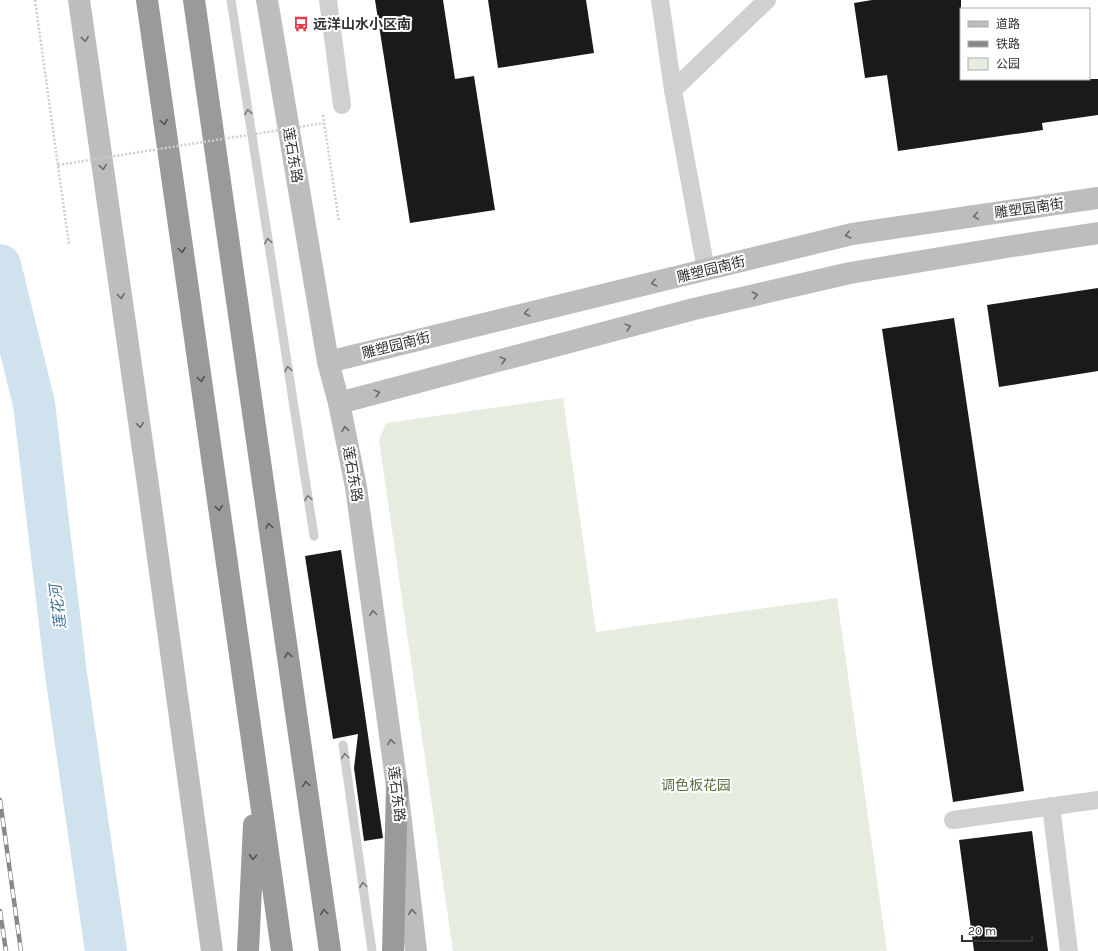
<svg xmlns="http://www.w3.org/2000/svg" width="1098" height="951" viewBox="0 0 1098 951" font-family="Karla,'Noto Sans SC',sans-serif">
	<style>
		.green { fill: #e6ecdf }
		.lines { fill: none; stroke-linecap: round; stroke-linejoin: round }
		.river { stroke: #cfe2ee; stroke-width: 42 }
		.building { fill: #1a1a1a }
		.path { stroke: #cdcdcd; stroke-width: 2.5; stroke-dasharray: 2 2; stroke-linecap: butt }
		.lane { stroke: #d0d0d0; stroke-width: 9 }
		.street { stroke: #d0d0d0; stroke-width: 18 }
		.secondary { stroke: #bdbdbd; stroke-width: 22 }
		.highway { stroke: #9a9a9a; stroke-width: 22 }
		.rail-casing { stroke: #888; stroke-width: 4.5 }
		.rail { stroke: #fff; stroke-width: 3; stroke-dasharray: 9; stroke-linecap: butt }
		.path-bridge { stroke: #cdcdcd; stroke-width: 2.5; stroke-dasharray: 2 2; stroke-linecap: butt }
		.oneway { stroke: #6a6a6a }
		.oneway2 { stroke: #7a7a7a }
		.oneway3 { stroke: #525252 }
		.labels { text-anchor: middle; stroke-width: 4; stroke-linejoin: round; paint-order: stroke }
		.poi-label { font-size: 14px; font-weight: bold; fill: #333; stroke: #fff; text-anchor: start }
		.street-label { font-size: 14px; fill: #333; stroke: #fff }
		.park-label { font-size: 14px; fill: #56703f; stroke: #fff }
		.water-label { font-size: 15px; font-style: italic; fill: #3f7597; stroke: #fff }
	</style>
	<rect width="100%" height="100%" fill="#fff"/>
	<path class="green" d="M563,398L596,632L837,598L887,951H453L379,440L386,423Z"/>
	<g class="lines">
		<path class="river" d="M0,265L34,404L66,674L106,951"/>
	</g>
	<g class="building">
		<path d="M375,0H443L455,79L474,76L495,210L410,223Z"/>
		<path d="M488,0H586L594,53L498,68Z"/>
		<path d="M872,0H961V79H1098V115L1042,123L1043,130L898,151L887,75L865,78L854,3Z"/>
		<path d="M1098,288V371L999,387L987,305Z"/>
		<path d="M954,318L1024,791L953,802L882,329Z"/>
		<path d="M341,550L383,838L364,841L354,768L358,734L333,739L305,556Z"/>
		<path d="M1032,831L1048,951H974L959,840Z"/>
	</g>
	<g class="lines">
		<g class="path">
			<path d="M35,0L69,245"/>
			<path d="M323,115L339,222"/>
		</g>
		<g class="lane">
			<path d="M231,0L314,536"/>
			<path d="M343,745L372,951"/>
		</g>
		<g class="street">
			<path d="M328,0L342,105"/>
			<path d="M660,0L673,90L706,270"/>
			<path d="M673,90L767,0"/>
			<path d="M1051,806L1069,951"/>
			<path d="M953,820L1098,800"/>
		</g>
		<g class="secondary">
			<path d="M79,0L149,492L212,951"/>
			<path d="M267,0L328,362L339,403L356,487L397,787L416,951"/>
			<path d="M328,362L852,234L1098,198"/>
			<path d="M339,403L694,309L850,273L1013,246L1098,233"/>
		</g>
		<g class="highway">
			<path d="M147,0L282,951"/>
			<path d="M194,0L330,951"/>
			<path d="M248,951L254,825"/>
			<path d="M393,951L397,787"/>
		</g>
		<g class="rail-casing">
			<g id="rail">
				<path d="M0,800L21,951"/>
				<path d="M0,911L6,951"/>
			</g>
		</g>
		<use href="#rail" class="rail"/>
		<path class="path-bridge" d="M58,165L324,123"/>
	</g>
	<defs><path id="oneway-chevron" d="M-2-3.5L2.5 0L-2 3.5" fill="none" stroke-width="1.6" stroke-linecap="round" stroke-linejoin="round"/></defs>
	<g class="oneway">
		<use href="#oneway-chevron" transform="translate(85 39) rotate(82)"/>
		<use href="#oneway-chevron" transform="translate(103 167) rotate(82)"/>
		<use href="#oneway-chevron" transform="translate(976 216) rotate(172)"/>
		<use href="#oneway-chevron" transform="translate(848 235) rotate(167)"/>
		<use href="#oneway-chevron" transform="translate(654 283) rotate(166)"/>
		<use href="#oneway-chevron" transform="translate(755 295) rotate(-13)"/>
		<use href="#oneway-chevron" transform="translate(121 296) rotate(82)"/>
		<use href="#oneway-chevron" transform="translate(527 313) rotate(166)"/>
		<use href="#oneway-chevron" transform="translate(628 327) rotate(-15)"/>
		<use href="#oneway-chevron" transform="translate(503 360) rotate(-15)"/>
		<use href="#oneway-chevron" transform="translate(377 393) rotate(-15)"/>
		<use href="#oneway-chevron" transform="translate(140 425) rotate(82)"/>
		<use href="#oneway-chevron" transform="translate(345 429) rotate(-101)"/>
		<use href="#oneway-chevron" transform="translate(373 613) rotate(-98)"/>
		<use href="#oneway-chevron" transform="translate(391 742) rotate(-98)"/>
		<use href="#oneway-chevron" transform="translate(412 912) rotate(-97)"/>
	</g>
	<g class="oneway2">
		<use href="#oneway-chevron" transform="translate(248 112) rotate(-99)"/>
		<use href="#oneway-chevron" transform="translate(268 241) rotate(-99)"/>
		<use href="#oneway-chevron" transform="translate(288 369) rotate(-99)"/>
		<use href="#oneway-chevron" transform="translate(308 498) rotate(-99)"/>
		<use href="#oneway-chevron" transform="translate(345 756) rotate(-98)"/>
		<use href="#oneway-chevron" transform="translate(363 885) rotate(-98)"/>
	</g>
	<g class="oneway3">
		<use href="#oneway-chevron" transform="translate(164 122) rotate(82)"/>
		<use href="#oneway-chevron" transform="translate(182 250) rotate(82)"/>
		<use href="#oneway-chevron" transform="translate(201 379) rotate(82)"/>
		<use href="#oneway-chevron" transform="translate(219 508) rotate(82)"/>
		<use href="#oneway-chevron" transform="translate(269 526) rotate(-98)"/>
		<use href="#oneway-chevron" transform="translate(288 655) rotate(-98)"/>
		<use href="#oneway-chevron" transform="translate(306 784) rotate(-98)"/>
		<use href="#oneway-chevron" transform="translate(253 857) rotate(93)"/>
		<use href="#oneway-chevron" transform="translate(324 912) rotate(-98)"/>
	</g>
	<defs>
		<g id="bus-bare" transform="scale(1.2)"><path d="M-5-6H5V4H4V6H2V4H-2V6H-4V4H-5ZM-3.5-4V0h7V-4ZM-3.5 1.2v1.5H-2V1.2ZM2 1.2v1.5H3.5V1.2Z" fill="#e63946" stroke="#fff" stroke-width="2.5" paint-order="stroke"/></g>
	</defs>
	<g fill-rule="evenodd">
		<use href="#bus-bare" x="301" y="24"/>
	</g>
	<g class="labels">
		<g class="poi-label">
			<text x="313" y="29">远洋山水小区南</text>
		</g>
		<g class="street-label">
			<text transform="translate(293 155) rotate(80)" y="5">莲石东路</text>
			<text transform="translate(1029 208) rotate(-8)" y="5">雕塑园南街</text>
			<text transform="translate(711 269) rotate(-14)" y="5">雕塑园南街</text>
			<text transform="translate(396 345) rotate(-14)" y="5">雕塑园南街</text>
			<text transform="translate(353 474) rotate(80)" y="5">莲石东路</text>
			<text transform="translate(397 794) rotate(83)" y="5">莲石东路</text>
		</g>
		<g class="park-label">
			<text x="696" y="790">调色板花园</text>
		</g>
		<g class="water-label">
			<text transform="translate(58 607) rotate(-97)" y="5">莲花河</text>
		</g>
	</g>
	<rect x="960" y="8" width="130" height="72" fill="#ffffff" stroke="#adadad"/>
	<rect x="968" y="21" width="20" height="6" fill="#bdbdbd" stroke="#adadad"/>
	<text x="996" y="28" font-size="12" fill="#333333">道路</text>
	<rect x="968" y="41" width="20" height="6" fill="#888888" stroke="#adadad"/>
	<text x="996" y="48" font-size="12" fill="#333333">铁路</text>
	<rect x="968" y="58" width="20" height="12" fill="#e6ecdf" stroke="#adadad"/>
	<text x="996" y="68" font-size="12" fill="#333333">公园</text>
	<path d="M962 935v6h70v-6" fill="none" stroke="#333333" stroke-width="2"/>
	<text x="968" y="935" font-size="12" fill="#333333" stroke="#ffffff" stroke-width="3" paint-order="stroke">20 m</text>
</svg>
